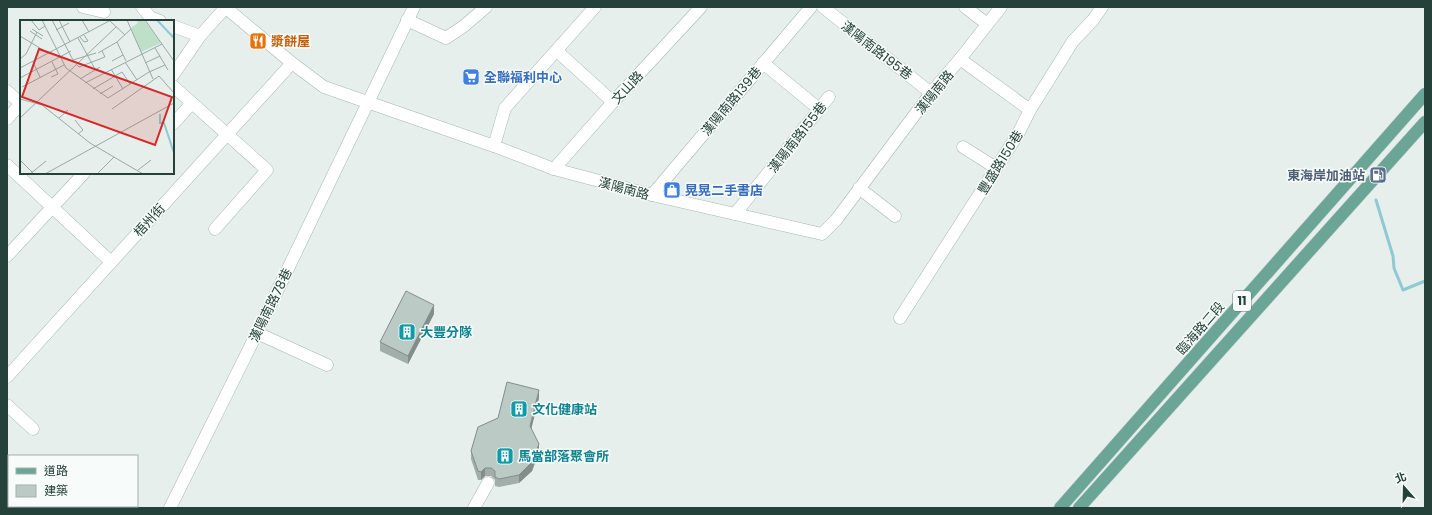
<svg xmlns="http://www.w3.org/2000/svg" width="1432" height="515" viewBox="0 0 1432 515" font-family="Poppins,'Noto Sans TC',sans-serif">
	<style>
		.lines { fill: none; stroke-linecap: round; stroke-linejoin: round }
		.stream { stroke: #8ec9d4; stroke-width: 3 }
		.minor-casing { stroke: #a8b8b2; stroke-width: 13 }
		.major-casing { stroke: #c2cac8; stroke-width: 13 }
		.minor { stroke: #fff; stroke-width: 12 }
		.major { stroke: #6aa596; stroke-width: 12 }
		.wall { fill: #a1aea9 }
		.shaded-wall { fill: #838d89 }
		.building { fill: #bbcac4; stroke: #838d89 }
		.labels { text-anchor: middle; stroke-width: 3; stroke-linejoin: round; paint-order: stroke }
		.shield { fill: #f7fbf9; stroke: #637a73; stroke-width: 1 }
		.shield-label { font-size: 12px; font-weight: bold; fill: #24423a }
		.food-label { font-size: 13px; font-weight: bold; fill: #c56008; stroke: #f7fbf9; text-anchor: start }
		.street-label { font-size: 13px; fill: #24423a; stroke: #f7fbf9 }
		.shop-label { font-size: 13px; font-weight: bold; fill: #366cbe; stroke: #f7fbf9; text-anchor: start }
		.service-label { font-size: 13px; font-weight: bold; fill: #4e5e75; stroke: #f7fbf9; text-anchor: end }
		.culture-label { font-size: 13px; font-weight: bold; fill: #0d838f; stroke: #f7fbf9; text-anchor: start }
		.inset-river { fill: none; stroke: #8ec9d4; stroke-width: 2 }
		.inset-road { fill: none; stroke: #98aaa4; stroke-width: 1 }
		.view { fill: #d62828; fill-opacity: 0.15; stroke: #d62828; stroke-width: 2 }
		.inset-edge { fill: none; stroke: #24423a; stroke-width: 2 }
	</style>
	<rect width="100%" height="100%" fill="#e6efeb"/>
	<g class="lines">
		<path class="stream" d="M1376,200L1393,256L1394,268L1403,290L1425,281"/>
		<g class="minor-casing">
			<g id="minor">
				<path d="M83,7L104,12"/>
				<path d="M142,7L150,17L160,21"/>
				<path d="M225,7L292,63L324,87L494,146L554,169L652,195L822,234L836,220L931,93L960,59L1001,7"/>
				<path d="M823,7L931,93"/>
				<path d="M965,7L987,24"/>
				<path d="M407,20L446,38L464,26L486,7"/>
				<path d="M173,26L200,36"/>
				<path d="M557,51L613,102"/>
				<path d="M960,59L1030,110"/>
				<path d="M763,63L819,109"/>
				<path d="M173,75L200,36L226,7"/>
				<path d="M173,86L267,170L215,229"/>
				<path d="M7,91L21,104"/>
				<path d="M7,119L21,103"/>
				<path d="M173,124L192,103"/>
				<path d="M494,146L505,108L595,7"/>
				<path d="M963,147L996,168"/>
				<path d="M7,165L111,262"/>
				<path d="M554,169L613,102L701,7"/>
				<path d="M859,188L895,216"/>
				<path d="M652,195L811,7"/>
				<path d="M735,214L829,97"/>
				<path d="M7,256L84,173"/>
				<path d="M900,318L1018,134L1030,110L1073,41L1093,20L1102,7"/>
				<path d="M257,333L327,365"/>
				<path d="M7,377L292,63"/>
				<path d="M7,405L33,429"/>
				<path d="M170,508L257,333L414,7"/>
				<path d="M474,508L488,483"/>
			</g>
		</g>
		<g class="major-casing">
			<g id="major">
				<path d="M1060,508L1425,94"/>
				<path d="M1079,508L1425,122"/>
			</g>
		</g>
		<use href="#minor" class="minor"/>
		<use href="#major" class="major"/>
	</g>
	<g class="wall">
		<path d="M434,314L408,364L380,351V342Z"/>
		<path d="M539,398L531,428L539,452L532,471L519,483L499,487L495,486V480L491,476H485L481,480H478L471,459V451L498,418Z"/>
	</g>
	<g class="shaded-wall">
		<path d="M434,305V314L408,364V356Z"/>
		<path d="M539,390V398L530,434V426Z"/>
		<path d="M539,444V452L532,471L519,483V475Z"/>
		<path d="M485,468V476L481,480V472Z"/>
	</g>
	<g class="building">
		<path d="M406,291L434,305L408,356L380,342Z"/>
		<path d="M507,382L539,390L530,426L539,444L532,462L519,475L499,479L495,477V471L491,468H485L481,472L478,471L471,451L478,427L498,418Z"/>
	</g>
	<defs>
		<g id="restaurant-square" transform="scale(0.9)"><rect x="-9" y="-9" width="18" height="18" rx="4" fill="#e8710a" stroke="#f7fbf9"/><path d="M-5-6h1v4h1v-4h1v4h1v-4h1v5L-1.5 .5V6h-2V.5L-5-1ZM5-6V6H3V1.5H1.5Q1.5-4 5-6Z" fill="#fff"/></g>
		<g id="supermarket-square" transform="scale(0.9)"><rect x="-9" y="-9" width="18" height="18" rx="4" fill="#3f7fe0" stroke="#f7fbf9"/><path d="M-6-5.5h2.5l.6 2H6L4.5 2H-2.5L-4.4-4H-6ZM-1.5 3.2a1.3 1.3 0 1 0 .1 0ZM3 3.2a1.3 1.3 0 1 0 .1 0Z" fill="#fff"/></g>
		<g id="fuel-square" transform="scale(0.9)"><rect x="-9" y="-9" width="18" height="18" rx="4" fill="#5c6f8a" stroke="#f7fbf9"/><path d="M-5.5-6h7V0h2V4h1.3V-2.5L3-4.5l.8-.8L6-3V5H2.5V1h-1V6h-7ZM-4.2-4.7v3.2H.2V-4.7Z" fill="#fff"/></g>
		<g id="shop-square" transform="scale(0.9)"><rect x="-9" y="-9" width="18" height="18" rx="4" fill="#3f7fe0" stroke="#f7fbf9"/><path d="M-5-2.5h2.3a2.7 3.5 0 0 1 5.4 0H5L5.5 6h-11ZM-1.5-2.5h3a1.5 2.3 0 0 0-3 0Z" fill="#fff"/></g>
		<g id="building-square" transform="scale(0.9)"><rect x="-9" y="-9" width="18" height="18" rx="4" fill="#0f9aa8" stroke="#f7fbf9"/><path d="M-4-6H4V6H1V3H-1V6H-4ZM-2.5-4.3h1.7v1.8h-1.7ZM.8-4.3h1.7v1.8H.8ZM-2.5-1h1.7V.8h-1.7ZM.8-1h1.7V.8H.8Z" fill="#fff"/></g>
	</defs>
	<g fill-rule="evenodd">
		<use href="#restaurant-square" x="258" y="41"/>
		<use href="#supermarket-square" x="471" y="77"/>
		<use href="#fuel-square" x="1378" y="175"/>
		<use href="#shop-square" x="672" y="190"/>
		<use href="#building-square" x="407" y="332"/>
		<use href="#building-square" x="519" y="409"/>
		<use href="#building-square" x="505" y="456"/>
	</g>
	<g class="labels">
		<rect class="shield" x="1233" y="291" width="18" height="20" rx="3"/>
		<g class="shield-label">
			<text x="1242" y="305">11</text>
		</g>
		<g class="food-label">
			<text x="271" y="46">漿餅屋</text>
		</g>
		<g class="street-label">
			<text transform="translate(877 50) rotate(38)" y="5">漢陽南路195巷</text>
			<text transform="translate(627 87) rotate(-47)" y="5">文山路</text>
			<text transform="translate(934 92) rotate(-51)" y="5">漢陽南路</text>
			<text transform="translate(731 101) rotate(-50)" y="5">漢陽南路139巷</text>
			<text transform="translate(797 137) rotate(-52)" y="5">漢陽南路155巷</text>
			<text transform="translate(1000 162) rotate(-58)" y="5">豐盛路150巷</text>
			<text transform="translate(624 188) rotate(15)" y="5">漢陽南路</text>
			<text transform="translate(149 220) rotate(-48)" y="5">梧州街</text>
			<text transform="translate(270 305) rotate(-64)" y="5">漢陽南路78巷</text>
			<text transform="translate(1200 328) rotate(-49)" y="5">臨海路二段</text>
		</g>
		<g class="shop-label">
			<text x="484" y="82">全聯福利中心</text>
			<text x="685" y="195">晃晃二手書店</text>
		</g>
		<g class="service-label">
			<text x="1365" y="180">東海岸加油站</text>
		</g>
		<g class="culture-label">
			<text x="420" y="337">大豐分隊</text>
			<text x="532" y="414">文化健康站</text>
			<text x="518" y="461">馬當部落聚會所</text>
		</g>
	</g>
	<g transform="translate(20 20)">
		<rect width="154" height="154" fill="#e6efeb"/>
		<path d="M116,0H124L141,23L121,32L111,8L118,3Z" fill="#bfe0c8"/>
		<path class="inset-river" d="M137,0L154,18M140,94V103H144L154,133"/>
		<path class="inset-road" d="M11,0L19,10L25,6M22,0L46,48L88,78L129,52L145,45M32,0L53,40L76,33M39,0L50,22M62,0L69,12M107,0L133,59M125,0L154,41M90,1L105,15M12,9L23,16M36,10L49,3M10,11L22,19M0,16L28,33M60,17L64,22L68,21L64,15M58,18L75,49M97,22L106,41M135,28L148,50M78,33L97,22L111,9M0,39L6,34L17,12M92,41L103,35M13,42L20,57M105,42L117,60M125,43L140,36M56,44L59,47L85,37L82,31M0,48L91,0M91,49L103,69M31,57L38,54L32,42M0,58L51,31M60,59L80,47M65,63L142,24M2,67L44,45M73,69L102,52L110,64M80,74L93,66M0,79L22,85L70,123L123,154M92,89L139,56L154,73M0,98L96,7M39,98L48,90M55,100L63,110L58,114M0,140L14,154M118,150L131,140M10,154L26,141M25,154L154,83M77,154L94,137"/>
		<path class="view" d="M19,29L152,77L135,125L2,77Z"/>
		<rect width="154" height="154" class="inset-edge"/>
	</g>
	<rect width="1432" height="515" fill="none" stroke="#24423a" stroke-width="16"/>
	<rect x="8" y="455" width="130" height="52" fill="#f7fbf9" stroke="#a3b1ad"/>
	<rect x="16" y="468" width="20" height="6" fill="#6aa596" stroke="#a3b1ad"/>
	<text x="44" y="475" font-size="12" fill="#24423a">道路</text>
	<rect x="16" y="485" width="20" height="12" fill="#bbcac4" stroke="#a3b1ad"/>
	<text x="44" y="495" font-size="12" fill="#24423a">建築</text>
	<g transform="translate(1404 487) rotate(340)" stroke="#f7fbf9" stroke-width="3" paint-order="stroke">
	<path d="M0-3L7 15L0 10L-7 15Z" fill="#24423a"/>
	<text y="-6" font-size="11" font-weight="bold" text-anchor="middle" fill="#24423a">北</text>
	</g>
</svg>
